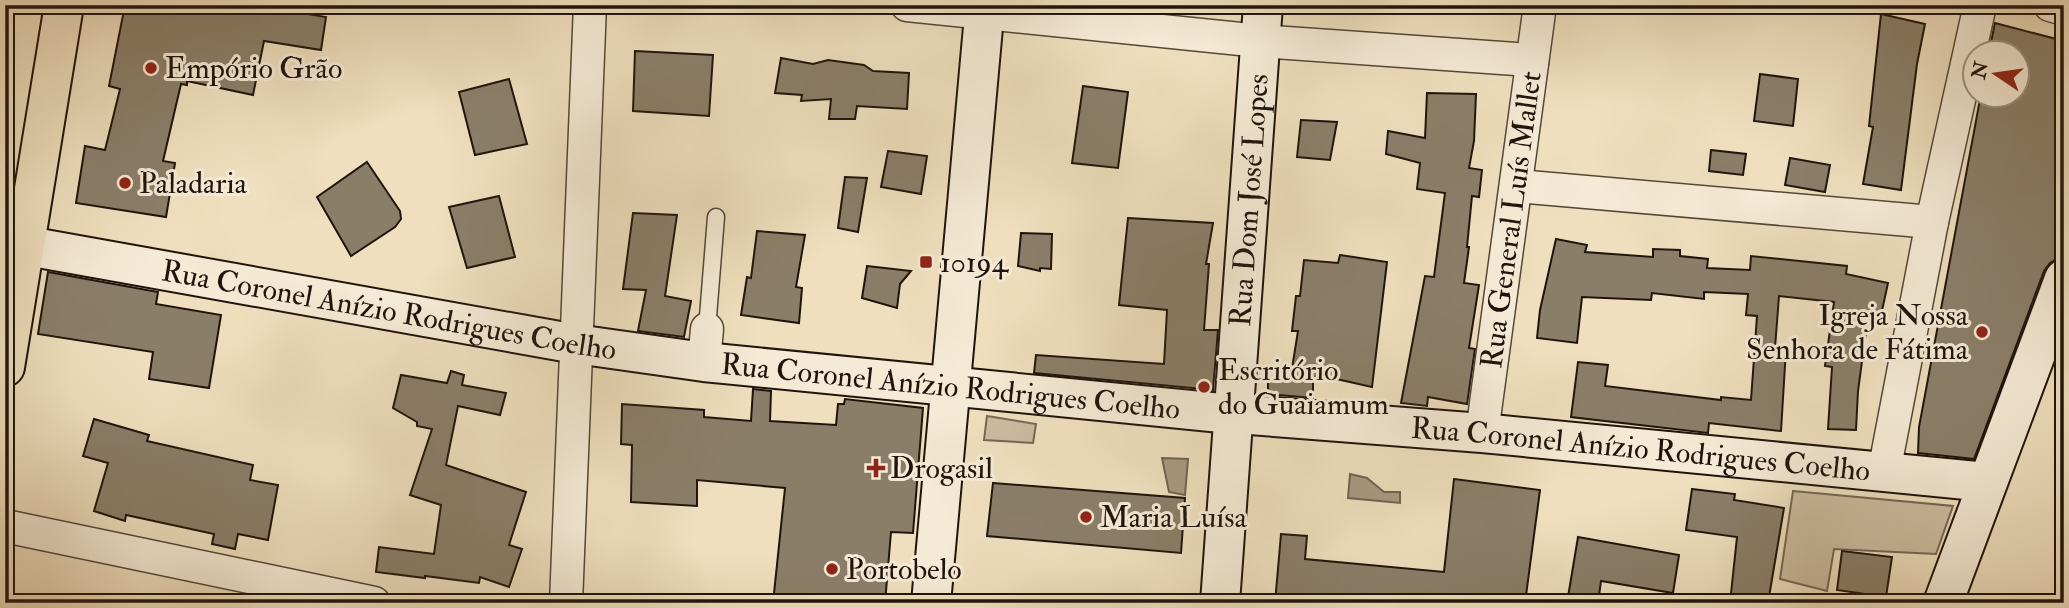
<svg xmlns="http://www.w3.org/2000/svg" width="2069" height="608" viewBox="0 0 2069 608" font-family="'IM FELL Double Pica',serif">
	<style>
		.green { fill: #ccbca0; stroke: #766856; stroke-width: 2 }
		.water { fill: #a89a81; stroke: #716452; stroke-width: 2 }
		.building { fill: #8b7e69; stroke: #1f140c; stroke-width: 2 }
		.lines { fill: none; stroke-linecap: round; stroke-linejoin: round }
		.lane-casing { stroke: #534738; stroke-width: 19 }
		.street-casing { stroke: #534738; stroke-width: 35 }
		.secondary-casing { stroke: #1f140c; stroke-width: 42 }
		.primary-casing { stroke: #1f140c; stroke-width: 42 }
		.lane { stroke: #f5ead5; stroke-width: 16 }
		.street { stroke: #f5ead5; stroke-width: 32 }
		.secondary { stroke: #f5ead5; stroke-width: 38 }
		.primary { stroke: #efdfbe; stroke-width: 38 }
		.poi-dot { fill: #8f2418; stroke: #f5ead5; stroke-width: 2.5 }
		.labels { text-anchor: middle; stroke-width: 6; stroke-linejoin: round; paint-order: stroke }
		.poi-label { font-size: 30px; fill: #1f140c; stroke: #f5ead5; text-anchor: start }
		.street-label { font-size: 30px; fill: #1f140c; stroke: #f5ead5 }
	</style>
	<rect width="100%" height="100%" fill="#efdfbe"/>
	<filter id="stains"><feTurbulence type="fractalNoise" baseFrequency=".00286" numOctaves="4"/><feColorMatrix values="0 0 0 0 .2 0 0 0 0 .09 0 0 0 0 .02 0 0 0 .5 -.17"/></filter>
	<radialGradient id="worn" r=".72"><stop offset=".6" stop-color="#630" stop-opacity="0"/><stop offset="1" stop-color="#630" stop-opacity=".3"/></radialGradient>
	<g class="green">
		<path d="M987,416L1036,424L1033,443L984,440Z"/>
		<path d="M1793,491L1953,506L1936,554L1834,549L1827,591L1780,579Z"/>
	</g>
	<g class="water">
		<path d="M1162,458L1188,459L1185,495L1169,492Z"/>
		<path d="M1350,474L1367,478L1384,492H1400V503L1348,498Z"/>
	</g>
	<g class="building">
		<path d="M125,5H272L271,8L326,17L321,50L264,41L253,95L187,81V85L181,84L163,161L175,163L166,217L76,203L85,146L105,150L120,89L109,86Z"/>
		<path d="M1881,14L1925,24L1917,64L1901,190L1863,184L1873,127L1869,126Z"/>
		<path d="M1995,23L2064,41V238L2055,260L2050,263L2044,271L1974,459L1918,453L1919,427L1981,94H2017V52H1989Z"/>
		<path d="M635,51L713,55L709,116L633,111Z"/>
		<path d="M781,58L813,64L828,60L864,65L873,71L909,73L907,109L857,106L855,119H829L831,99L801,101L802,95L775,93Z"/>
		<path d="M1760,74L1798,79L1793,126L1754,121Z"/>
		<path d="M509,79L527,144L475,155L459,92Z"/>
		<path d="M1083,86L1128,92L1118,168L1072,163Z"/>
		<path d="M1427,93L1476,94L1474,141L1469,168L1482,170L1479,197L1472,196L1467,247H1469L1464,283L1479,285L1469,348L1475,349L1467,404L1428,397L1427,406L1401,403L1425,276L1434,277L1445,193L1417,189L1420,163L1386,154L1388,131L1425,138Z"/>
		<path d="M1301,120L1337,122L1330,160L1297,157Z"/>
		<path d="M1711,150L1746,154L1743,175L1709,171Z"/>
		<path d="M888,151L927,156L921,194L881,187Z"/>
		<path d="M1790,158L1830,165L1825,192L1785,185Z"/>
		<path d="M367,162L400,211L401,219L395,227L351,256L317,197Z"/>
		<path d="M845,177L867,178L858,232L838,228Z"/>
		<path d="M499,196L515,257L467,268L449,207Z"/>
		<path d="M633,213L677,215L665,296L691,301L684,337L638,331L646,290L623,289Z"/>
		<path d="M1128,218L1213,223L1206,264H1209L1204,330H1218L1213,390L1034,373L1036,355L1164,364L1167,310L1119,305Z"/>
		<path d="M757,231L805,235L796,287L802,288L799,323L741,315L747,277L751,278Z"/>
		<path d="M1021,233L1052,234L1051,269L1040,268V271L1018,266Z"/>
		<path d="M1556,239L1587,245L1585,252L1653,257V249L1680,250V256L1708,259L1707,268L1750,270L1751,256L1847,266L1846,274L1888,283L1880,320L1868,317L1858,391L1856,430L1828,429L1832,367L1825,366L1834,302L1779,296L1775,348L1786,349L1781,431L1709,423L1708,433L1571,417L1578,362L1608,365L1605,386L1721,400V397L1751,400L1757,316L1746,315L1748,294L1704,292V299L1652,293L1651,300L1582,297L1577,343L1537,338L1540,310Z"/>
		<path d="M1340,255L1387,262L1372,387L1332,378L1313,377V398L1268,394V380L1290,381L1298,331H1292L1296,296H1300L1304,260L1338,263Z"/>
		<path d="M867,266L911,271L900,284L897,308L862,298Z"/>
		<path d="M48,272L158,292L156,304L221,315L209,388L149,379L153,352L38,334Z"/>
		<path d="M451,371L464,375L462,385L506,393L500,415L458,406L446,465L526,492L509,545L522,549L509,587L480,577L479,583L425,576V578L376,572L379,547L434,554L441,505L410,495L432,429L417,426V422L393,408L401,375L447,383Z"/>
		<path d="M753,389L771,391L770,421L836,425L838,404H844L845,399L923,408L913,533L891,532L885,603H773L785,488L697,480V506L631,502L632,445L621,444L622,404L704,410V417L751,421Z"/>
		<path d="M94,419L149,435L147,441L253,465L250,480L278,485L268,540L238,534L235,549L212,544L214,534L126,515L125,521L94,511L108,463L83,456Z"/>
		<path d="M1454,479L1540,490L1525,603H1275L1281,534L1307,536L1305,559L1444,572Z"/>
		<path d="M993,483L1185,498L1181,553L987,536Z"/>
		<path d="M1692,489L1735,494L1734,500L1784,508L1768,603H1730L1737,537L1686,530Z"/>
		<path d="M1578,537L1679,555L1673,593L1601,581L1598,603H1567Z"/>
		<path d="M1842,551L1892,557L1886,597L1837,590Z"/>
	</g>
	<g class="lines">
		<g class="lane-casing">
			<path id="lane" d="M707,329L716,217"/>
		</g>
		<g class="street-casing">
			<g id="street">
				<path d="M907,5L1260,41L1516,59L1532,63"/>
				<path d="M2050,5L2064,9"/>
				<path d="M1517,186L1932,222"/>
				<path d="M704,362L707,329"/>
				<path id="s1" d="M1482,433L1540,5"/>
				<path d="M1884,472L1932,222L1980,5"/>
				<path d="M5,526L374,603"/>
				<path d="M566,603L590,5"/>
			</g>
		</g>
		<g class="secondary-casing">
			<g id="secondary">
				<path id="s2" d="M5,242L576,344L704,362L1211,412L1482,433L1987,482"/>
				<path d="M931,603L985,5"/>
				<path id="s3" d="M1220,603L1263,5"/>
				<path d="M1943,603L2064,279"/>
			</g>
		</g>
		<g class="primary-casing">
			<path id="primary" d="M5,367L64,5"/>
		</g>
		<use href="#lane" class="lane"/>
		<use href="#street" class="street"/>
		<use href="#secondary" class="secondary"/>
		<use href="#primary" class="primary"/>
	</g>
	<g class="poi-dot">
		<circle cx="151" cy="68" r="7"/>
		<circle cx="125" cy="183" r="7"/>
		<rect x="919" y="255" width="14" height="14" rx="3.5"/>
		<circle cx="1982" cy="332" r="7"/>
		<circle cx="1204" cy="387" r="7"/>
		<path d="M872.5 457.5h7v7h7v7h-7v7h-7v-7h-7v-7h7z"/>
		<circle cx="1086" cy="517" r="7"/>
		<circle cx="832" cy="569" r="7"/>
	</g>
	<g class="labels">
		<g class="poi-label">
			<text x="165" y="78">Empório Grão</text>
			<text x="139" y="193">Paladaria</text>
			<text x="940" y="272">10194</text>
			<text x="1968" y="325" text-anchor="end">Igreja Nossa<tspan x="1968" dy="34">Senhora de Fátima</tspan></text>
			<text x="1218" y="380">Escritório<tspan x="1218" dy="34">do Guaiamum</tspan></text>
			<text x="890" y="478">Drogasil</text>
			<text x="1100" y="527">Maria Luísa</text>
			<text x="846" y="579">Portobelo</text>
		</g>
		<g class="street-label">
			<text dy="10" stroke="none"><textPath href="#s3" startOffset="404">Rua Dom José Lopes</textPath></text>
			<text dy="10" stroke="none"><textPath href="#s1" startOffset="215">Rua General Luís Mallet</textPath></text>
			<text dy="10" stroke="none"><textPath href="#s2" startOffset="390">Rua Coronel Anízio Rodrigues Coelho</textPath></text>
			<text dy="10" stroke="none"><textPath href="#s2" startOffset="957">Rua Coronel Anízio Rodrigues Coelho</textPath></text>
			<text dy="10" stroke="none"><textPath href="#s2" startOffset="1650">Rua Coronel Anízio Rodrigues Coelho</textPath></text>
		</g>
	</g>
	<rect width="2069" height="608" fill="none" stroke="#efdfbe" stroke-width="28"/>
	<rect x="7" y="7" width="2055" height="594" fill="none" stroke="#1f140c" stroke-width="3.5"/>
	<rect x="14" y="14" width="2041" height="580" fill="none" stroke="#1f140c" stroke-width="2"/>
	<g transform="translate(1996 74) rotate(283)"><circle r="33" fill="#f5ead5" stroke="#9f9485" stroke-width="2"/>
	<path d="M0-5L12 26L0 18L-12 26Z" fill="#8f2418"/>
	<text y="-10" font-size="19" font-weight="bold" text-anchor="middle" fill="#1f140c">N</text>
	</g>
	<rect width="100%" height="100%" filter="url(#stains)"/>
	<rect width="100%" height="100%" fill="url(#worn)"/>
</svg>
